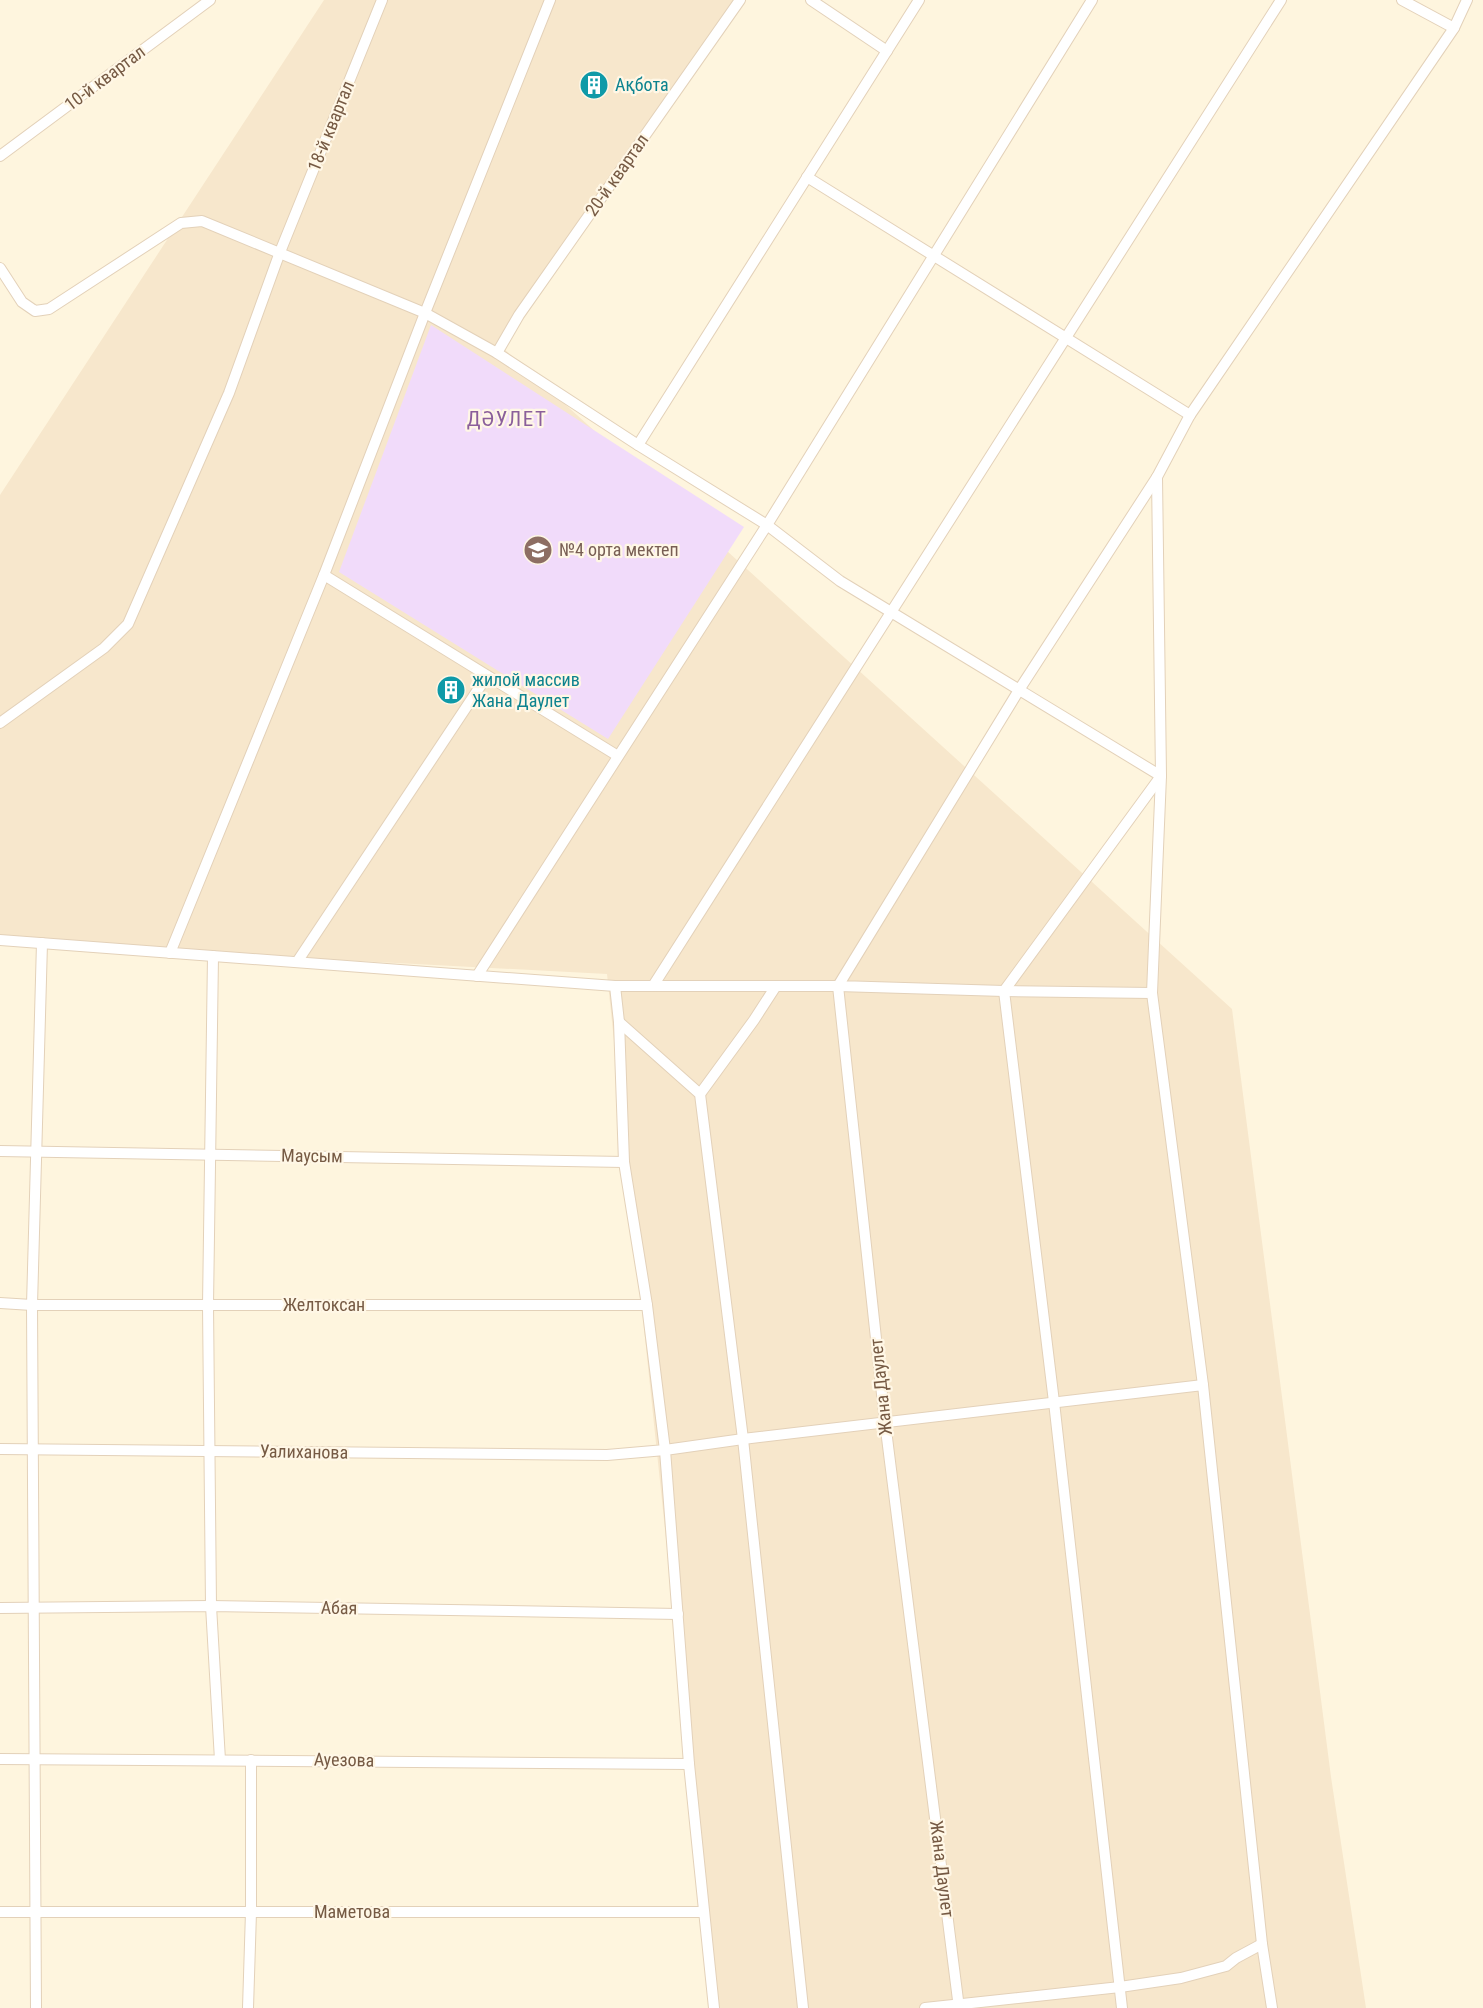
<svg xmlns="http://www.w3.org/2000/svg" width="1483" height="2008" viewBox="0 0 1483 2008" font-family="'Roboto Condensed',sans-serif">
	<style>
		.residential { fill: #f7e7cc }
		.education { fill: #f1dbfa }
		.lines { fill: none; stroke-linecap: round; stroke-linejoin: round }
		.minor-casing { stroke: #e3d1b9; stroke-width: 12 }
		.minor { stroke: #fff; stroke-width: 10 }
		.labels { text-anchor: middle; stroke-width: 4.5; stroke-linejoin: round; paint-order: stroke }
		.street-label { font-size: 18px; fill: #765a44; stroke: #fff7e6 }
		.culture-label { font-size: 18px; fill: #0d838f; stroke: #fff7e6; text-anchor: start }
		.education-label { font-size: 18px; fill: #785e54; stroke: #fff7e6; text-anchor: start }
		.quarter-label { font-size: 21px; letter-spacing: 1.5px; fill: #8b5f9b; stroke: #fff7e6 }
	</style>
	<rect width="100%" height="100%" fill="#fef5de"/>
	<path class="residential" d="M324,0H739L502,347L1232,1009L1331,1777L1366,2008H715L607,974L0,942V495Z"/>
	<path class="education" d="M431,325L744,527L608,739L339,572Z"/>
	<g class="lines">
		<g class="minor-casing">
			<g id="minor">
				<path d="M550,0L425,313L324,575L618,756"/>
				<path d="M811,0L887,51"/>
				<path d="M1402,0L1454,28"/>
				<path d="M0,156L210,0"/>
				<path d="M807,177L1190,415"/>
				<path d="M0,268L22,302L35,311L49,309L181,223L202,221L425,313L497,353L638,445L767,525L840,581L1161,776L1004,991L1054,1402L1122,2008"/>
				<path d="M497,353L519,315L740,0"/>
				<path d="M638,445L919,0"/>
				<path d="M1157,477L1019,690L838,986L1004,991L1152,993L1203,1385"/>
				<path d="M0,723L104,648L128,624L229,393L280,252L382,0"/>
				<path d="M0,940L615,986L619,1022L624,1162L647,1305L665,1450L607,1455L0,1449"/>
				<path d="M170,953L324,575"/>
				<path d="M213,956L208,1305L211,1606L220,1760"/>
				<path d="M297,962L487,676"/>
				<path d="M477,976L767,525L1092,0"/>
				<path d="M615,986H838L885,1422L959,2008"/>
				<path d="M653,986L1281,0"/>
				<path d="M1152,993L1161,776L1157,477L1190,415L1454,28L1467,0"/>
				<path d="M619,1022L700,1094L743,1439L803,2008"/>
				<path d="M700,1094L754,1020L776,986"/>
				<path d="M0,1151L624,1162"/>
				<path d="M0,1303L32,1305H647"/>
				<path d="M0,1608L211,1606L678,1614"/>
				<path d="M0,1759L689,1764"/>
				<path d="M0,1912H703"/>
				<path d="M36,2008L32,1305L42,943"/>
				<path d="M248,2008L251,1912V1760"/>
				<path d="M714,2008L689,1764L665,1450L743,1439L1203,1385L1262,1944L1272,2008"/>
				<path d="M925,2008L1120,1987L1181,1978L1226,1966L1236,1958L1262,1944"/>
			</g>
		</g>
		<use href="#minor" class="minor"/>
	</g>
	<defs>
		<g id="building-disc" transform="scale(1.5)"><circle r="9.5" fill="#0f9aa8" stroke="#fff7e6"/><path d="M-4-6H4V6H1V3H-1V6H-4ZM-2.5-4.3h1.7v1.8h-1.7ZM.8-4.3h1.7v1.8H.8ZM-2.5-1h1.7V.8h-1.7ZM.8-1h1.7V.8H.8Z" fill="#fff"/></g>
		<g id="school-disc" transform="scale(1.5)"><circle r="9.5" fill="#8d6e63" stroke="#fff7e6"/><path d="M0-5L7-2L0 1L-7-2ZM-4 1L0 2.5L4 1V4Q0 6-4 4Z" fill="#fff"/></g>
	</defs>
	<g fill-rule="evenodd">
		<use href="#building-disc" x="594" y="85"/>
		<use href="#school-disc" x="538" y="550"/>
		<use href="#building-disc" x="451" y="690"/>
	</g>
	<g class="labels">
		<g class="street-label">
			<text transform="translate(105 78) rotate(-37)" y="6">10-й квартал</text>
			<text transform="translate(331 126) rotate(-68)" y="6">18-й квартал</text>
			<text transform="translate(617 175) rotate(-55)" y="6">20-й квартал</text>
			<text transform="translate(312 1156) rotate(1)" y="6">Маусым</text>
			<text x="324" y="1311">Желтоксан</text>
			<text transform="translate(881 1387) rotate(-96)" y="6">Жана Даулет</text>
			<text transform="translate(304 1452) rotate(1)" y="6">Уалиханова</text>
			<text transform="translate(339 1608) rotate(1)" y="6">Абая</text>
			<text transform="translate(344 1760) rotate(1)" y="6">Ауезова</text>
			<text transform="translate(942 1869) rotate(83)" y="6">Жана Даулет</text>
			<text x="352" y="1918">Маметова</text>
		</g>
		<g class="culture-label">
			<text x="615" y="91">Ақбота</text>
			<text x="472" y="686">жилой массив<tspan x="472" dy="21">Жана Даулет</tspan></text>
		</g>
		<g class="education-label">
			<text x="559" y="556">№4 орта мектеп</text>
		</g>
		<g class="quarter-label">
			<text x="507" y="426">ДӘУЛЕТ</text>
		</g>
	</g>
</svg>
